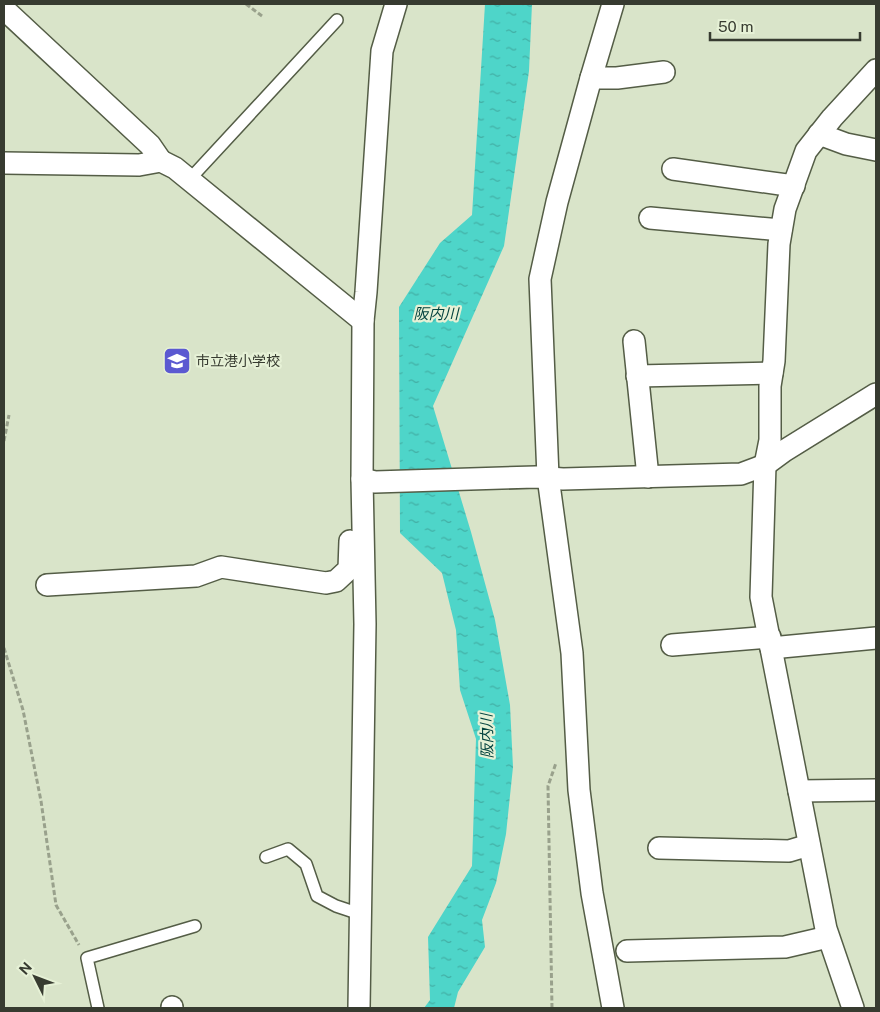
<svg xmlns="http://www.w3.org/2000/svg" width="880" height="1012" viewBox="0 0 880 1012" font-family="'Public Sans','Noto Sans JP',sans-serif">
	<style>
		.water { fill: url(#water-ripples) }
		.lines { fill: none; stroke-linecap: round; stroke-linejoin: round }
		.lane-casing { stroke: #545d46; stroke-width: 14 }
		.street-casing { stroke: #545d46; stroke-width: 24 }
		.path { stroke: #99a18c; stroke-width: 3; stroke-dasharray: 5 2.5; stroke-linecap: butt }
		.lane { stroke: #fff; stroke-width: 11 }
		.street { stroke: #fff; stroke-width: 21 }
		.labels { text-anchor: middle; stroke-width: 4.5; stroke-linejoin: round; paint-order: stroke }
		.poi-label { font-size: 14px; fill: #373b30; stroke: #e6f1d6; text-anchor: start }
		.water-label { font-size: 15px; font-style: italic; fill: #04433f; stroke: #e6f1d6 }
	</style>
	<defs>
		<pattern id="water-ripples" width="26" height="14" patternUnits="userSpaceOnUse" patternTransform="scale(1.25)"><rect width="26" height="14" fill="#4ed5c9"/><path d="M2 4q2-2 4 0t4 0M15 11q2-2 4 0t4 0" fill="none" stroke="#42aea4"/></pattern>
	</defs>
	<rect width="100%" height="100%" fill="#d9e4c9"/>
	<path class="water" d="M485,4H532L529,71L504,246L433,406L471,532L495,620L510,705L513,767L506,834L496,883L482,920L485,947L458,992L454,1008H424L430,1000L428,937L472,866L476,739L460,690L456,630L442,573L400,533L399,307L440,243L472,215Z"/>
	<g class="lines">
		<g class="lane-casing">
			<g id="lane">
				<path d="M189,180L337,20"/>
				<path d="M266,857L288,849L306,864L317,896L336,906L360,914"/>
				<path d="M98,1008L87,958L195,926"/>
			</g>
		</g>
		<g class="street-casing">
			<g id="street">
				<path d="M613,4L591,78L557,202L540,279L548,477L572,653L579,790L592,893L613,1008"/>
				<path d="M4,9L150,145L161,161"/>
				<path d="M591,78H617L664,72"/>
				<path d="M819,134L846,144L876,150"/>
				<path d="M4,163L139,165L161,161L175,168L363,321"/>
				<path d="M673,169L794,186"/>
				<path d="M650,218L781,230"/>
				<path d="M634,341L648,477"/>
				<path d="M637,376L772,373"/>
				<path d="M362,479L375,482L536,477L563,479L741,474L765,465L784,451L876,394"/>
				<path d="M47,585L196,576L221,567L326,583L336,581L349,569L350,541"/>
				<path d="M672,645L770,637"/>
				<path d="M771,648L876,638"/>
				<path d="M799,791L876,790"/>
				<path d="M659,848L789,851L809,845"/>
				<path d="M627,951L785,947L828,937"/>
				<path d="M172,1007V1008"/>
				<path d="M359,1008L365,624L362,479L363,321L366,292L382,51L396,4"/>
				<path d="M853,1008L826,929L761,597L765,465L770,440V386L774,361L779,244L785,209L806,151L832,118L876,70"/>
			</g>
		</g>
		<g class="path">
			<path d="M246,4L262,16"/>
			<path d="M4,441L9,415"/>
			<path d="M4,648L23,710L41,801L56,905L79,945"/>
			<path d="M552,1008L548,786L556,763"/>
		</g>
		<use href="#lane" class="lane"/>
		<use href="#street" class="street"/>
	</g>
	<defs>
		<g id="school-square" transform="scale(1.4375)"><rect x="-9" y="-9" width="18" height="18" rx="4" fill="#5b59d1" stroke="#e6f1d6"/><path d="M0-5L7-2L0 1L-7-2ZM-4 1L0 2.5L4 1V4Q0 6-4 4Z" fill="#fff"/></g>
	</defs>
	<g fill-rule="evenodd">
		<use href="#school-square" x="177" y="361"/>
	</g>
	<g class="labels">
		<g class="poi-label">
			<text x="196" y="366">市立港小学校</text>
		</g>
		<g class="water-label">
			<text x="436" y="319">阪内川</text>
			<text transform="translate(487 736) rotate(-91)" y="5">阪内川</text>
		</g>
	</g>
	<rect width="880" height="1012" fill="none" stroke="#373b30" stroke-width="10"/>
	<g transform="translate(35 977) rotate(312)" stroke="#e6f1d6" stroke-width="4" paint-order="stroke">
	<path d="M0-4L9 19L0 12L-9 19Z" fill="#373b30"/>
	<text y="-8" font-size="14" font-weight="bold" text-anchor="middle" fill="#373b30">N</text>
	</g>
	<path d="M710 32v8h150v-8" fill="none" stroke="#373b30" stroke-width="2.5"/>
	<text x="718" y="32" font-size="15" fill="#373b30" stroke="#e6f1d6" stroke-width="4" paint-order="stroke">50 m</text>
</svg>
